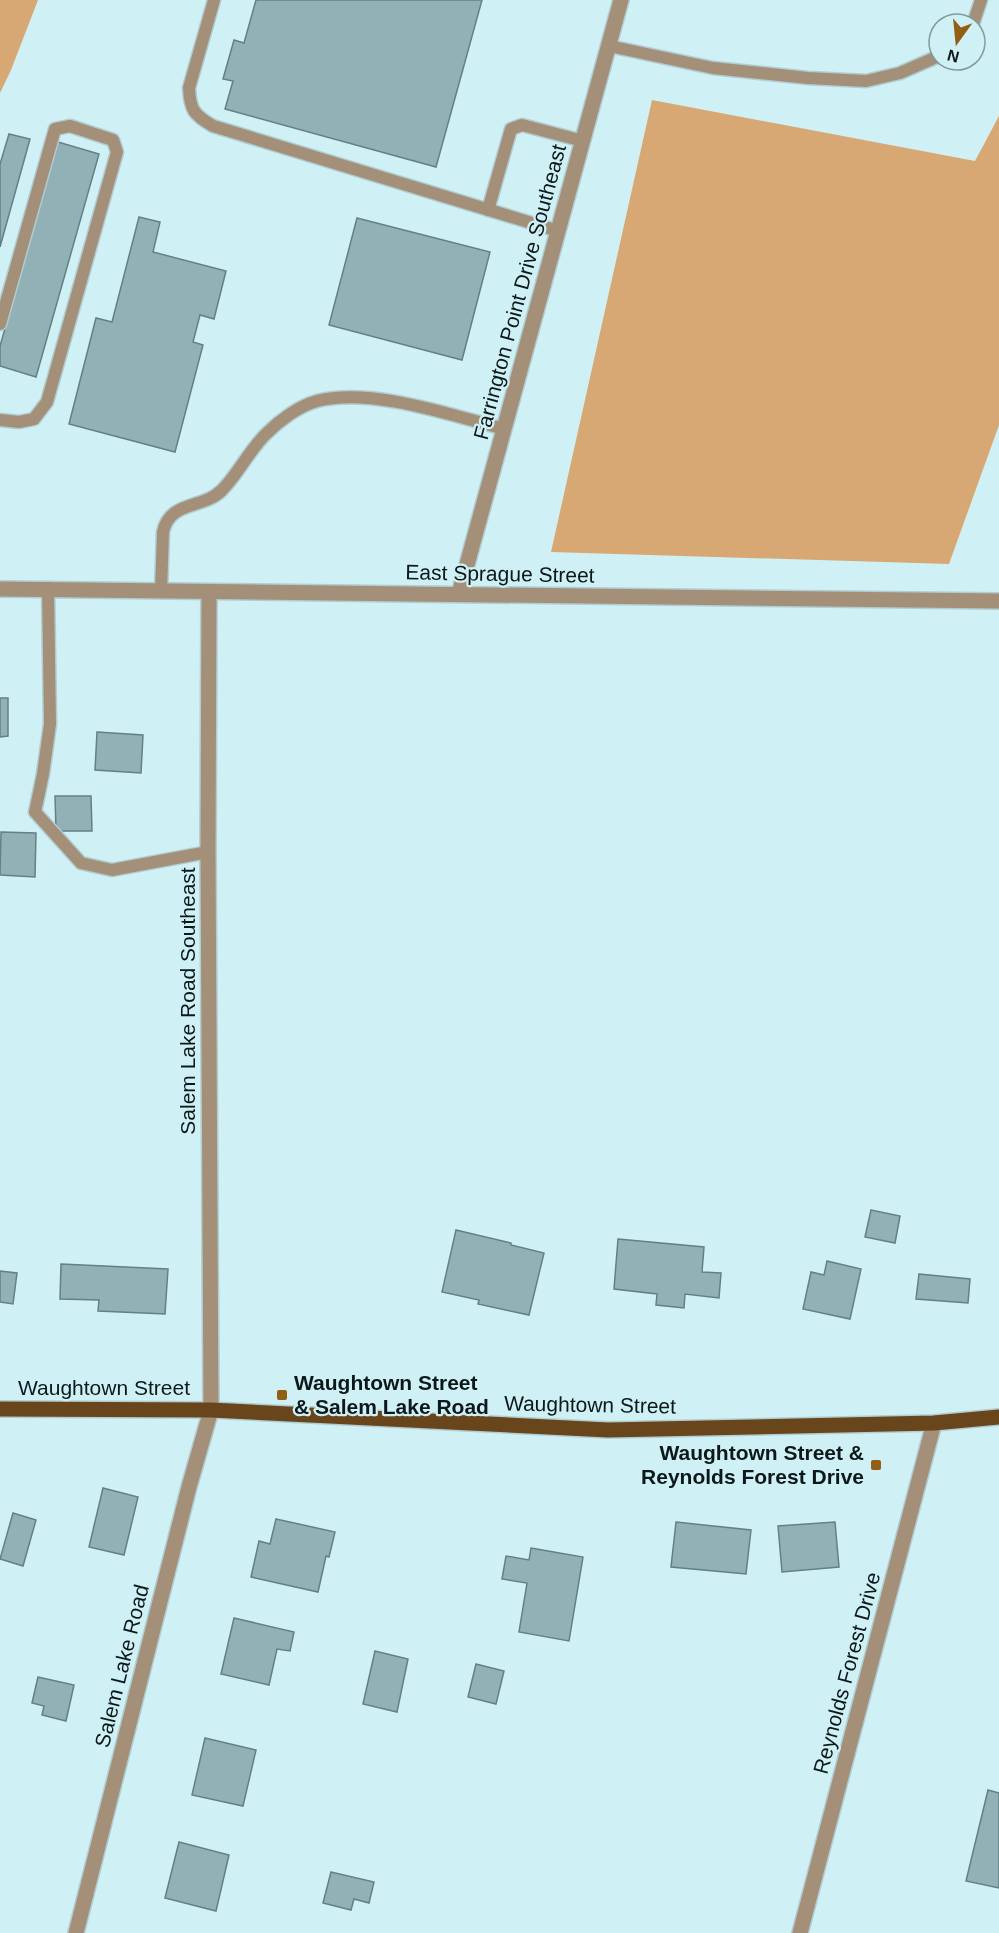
<svg xmlns="http://www.w3.org/2000/svg" width="999" height="1933" viewBox="0 0 999 1933" font-family="Helvetica,sans-serif">
	<style>
		.forest { fill: #d8a874 }
		.building { fill: #91b1b6; stroke: #628186; stroke-width: 1.5 }
		.lines { fill: none; stroke-linecap: round; stroke-linejoin: round }
		.service-casing { stroke: #b0cdd2; stroke-width: 15 }
		.minor-casing { stroke: #b0cdd2; stroke-width: 18 }
		.tertiary-casing { stroke: #b0cdd2; stroke-width: 18 }
		.primary-casing { stroke: #b0cdd2; stroke-width: 18 }
		.service { stroke: #a48f79; stroke-width: 12 }
		.minor { stroke: #a48f79; stroke-width: 15 }
		.tertiary { stroke: #a48f79; stroke-width: 15 }
		.primary { stroke: #69451b; stroke-width: 15 }
		.poi-dot { fill: #935d14; stroke: #cff0f5; stroke-width: 2 }
		.labels { text-anchor: middle; stroke-width: 4.5; stroke-linejoin: round; paint-order: stroke }
		.street-label { font-size: 21px; fill: #0c181a; stroke: #cff0f5 }
		.poi-label { font-size: 21px; font-weight: bold; fill: #0c181a; stroke: #cff0f5; text-anchor: start }
	</style>
	<rect width="100%" height="100%" fill="#cff0f5"/>
	<g class="forest">
		<path d="M0,0H38L11,70L0,93Z"/>
		<path d="M652,100L975,161L999,116V425L949,564L551,552Z"/>
	</g>
	<g class="building">
		<path d="M256,0H482L436,167L225,109L233,81L223,79L234,40L244,43Z"/>
		<path d="M9,134L30,139L0,247V164Z"/>
		<path d="M58,142L99,154L36,377L0,366V346Z"/>
		<path d="M139,217L160,222L153,252L226,271L214,319L200,315L193,342L203,345L175,452L69,424L96,318L112,322Z"/>
		<path d="M357,218L490,252L462,360L329,325Z"/>
		<path d="M0,698H8V736L0,737Z"/>
		<path d="M97,732L143,735L141,773L95,770Z"/>
		<path d="M55,796H91L92,831H56Z"/>
		<path d="M1,832L36,833L35,877L0,875Z"/>
		<path d="M871,1210L900,1216L895,1243L865,1237Z"/>
		<path d="M456,1230L511,1243V1245L544,1253L529,1315L478,1304L479,1300L442,1292Z"/>
		<path d="M618,1239L704,1247L702,1272L721,1273L719,1298L685,1294L684,1308L656,1305L657,1294L614,1289Z"/>
		<path d="M827,1261L861,1269L850,1319L803,1309L811,1272L824,1275Z"/>
		<path d="M61,1264L168,1269L165,1314L98,1311L99,1300L60,1299Z"/>
		<path d="M0,1271L17,1273L13,1304L0,1302Z"/>
		<path d="M919,1274L970,1279L968,1303L916,1299Z"/>
		<path d="M103,1488L138,1497L124,1555L89,1547Z"/>
		<path d="M13,1513L36,1520L23,1566L0,1559Z"/>
		<path d="M276,1519L335,1532L329,1557L326,1556L318,1592L251,1577L259,1541L270,1544Z"/>
		<path d="M676,1522L751,1530L746,1574L671,1567Z"/>
		<path d="M835,1522L839,1567L782,1572L778,1526Z"/>
		<path d="M531,1548L583,1557L569,1641L519,1632L527,1583L502,1579L506,1556L529,1560Z"/>
		<path d="M234,1618L294,1632L290,1651L277,1649L269,1685L221,1674Z"/>
		<path d="M375,1651L408,1659L397,1712L363,1704Z"/>
		<path d="M476,1664L504,1671L496,1704L468,1697Z"/>
		<path d="M38,1677L74,1685L66,1721L42,1715L44,1706L32,1703Z"/>
		<path d="M205,1738L256,1750L243,1806L192,1795Z"/>
		<path d="M988,1790L999,1793V1888L966,1881Z"/>
		<path d="M179,1842L229,1855L216,1911L165,1898Z"/>
		<path d="M331,1872L374,1882L369,1903L354,1899L351,1910L323,1903Z"/>
	</g>
	<g class="lines">
		<g class="service-casing">
			<g id="service">
				<path d="M214,0L189,88C190,110 194,115 213,126L558,231"/>
				<path d="M973,24L981,0"/>
				<path d="M609,46L713,68L808,78L866,81L900,73L939,56"/>
				<path d="M488,210L511,129L522,125L583,141"/>
				<path d="M0,324L55,129L70,126L113,140L117,152L47,402L34,419L19,422L0,420"/>
				<path d="M48,588L50,724L43,774L35,812L81,863L112,870L208,852"/>
				<path d="M161,592L163,532C170,500 204,509 222,490C239,473 249,450 267,433C280,420 299,406 317,401C370,387 451,415 504,429"/>
			</g>
		</g>
		<g class="minor-casing">
			<g id="minor">
				<path d="M459,594L621,0"/>
				<path d="M76,1933L189,1487L211,1410L208,852L209,592"/>
				<path d="M800,1933L934,1423"/>
			</g>
		</g>
		<g class="tertiary-casing">
			<path id="tertiary" d="M0,589L999,601"/>
		</g>
		<g class="primary-casing">
			<path id="primary" d="M0,1409L211,1410L608,1430L934,1423L999,1417"/>
		</g>
		<use href="#service" class="service"/>
		<use href="#minor" class="minor"/>
		<use href="#tertiary" class="tertiary"/>
		<use href="#primary" class="primary"/>
	</g>
	<g class="poi-dot">
		<rect x="276" y="1389" width="12" height="12" rx="3"/>
		<rect x="870" y="1459" width="12" height="12" rx="3"/>
	</g>
	<g class="labels">
		<g class="street-label">
			<text transform="translate(520 292) rotate(-75)" y="7">Farrington Point Drive Southeast</text>
			<text transform="translate(500 574) rotate(1)" y="7">East Sprague Street</text>
			<text transform="translate(188 1001) rotate(-90)" y="7">Salem Lake Road Southeast</text>
			<text x="104" y="1395">Waughtown Street</text>
			<text transform="translate(590 1405) rotate(1)" y="7">Waughtown Street</text>
			<text transform="translate(122 1666) rotate(-76)" y="7">Salem Lake Road</text>
			<text transform="translate(847 1673) rotate(-75)" y="7">Reynolds Forest Drive</text>
		</g>
		<g class="poi-label">
			<text x="294" y="1390">Waughtown Street<tspan x="294" dy="24">&amp; Salem Lake Road</tspan></text>
			<text x="864" y="1460" text-anchor="end">Waughtown Street &amp;<tspan x="864" dy="24">Reynolds Forest Drive</tspan></text>
		</g>
	</g>
	<g transform="translate(957 42) rotate(195)"><circle r="28" fill="#cff0f5" stroke="#819a9d" stroke-width="1.5"/>
	<path d="M0-4.5L10 22L0 15L-10 22Z" fill="#935d14"/>
	<text y="-9" font-size="16" font-weight="bold" text-anchor="middle" fill="#0c181a">N</text>
	</g>
</svg>
